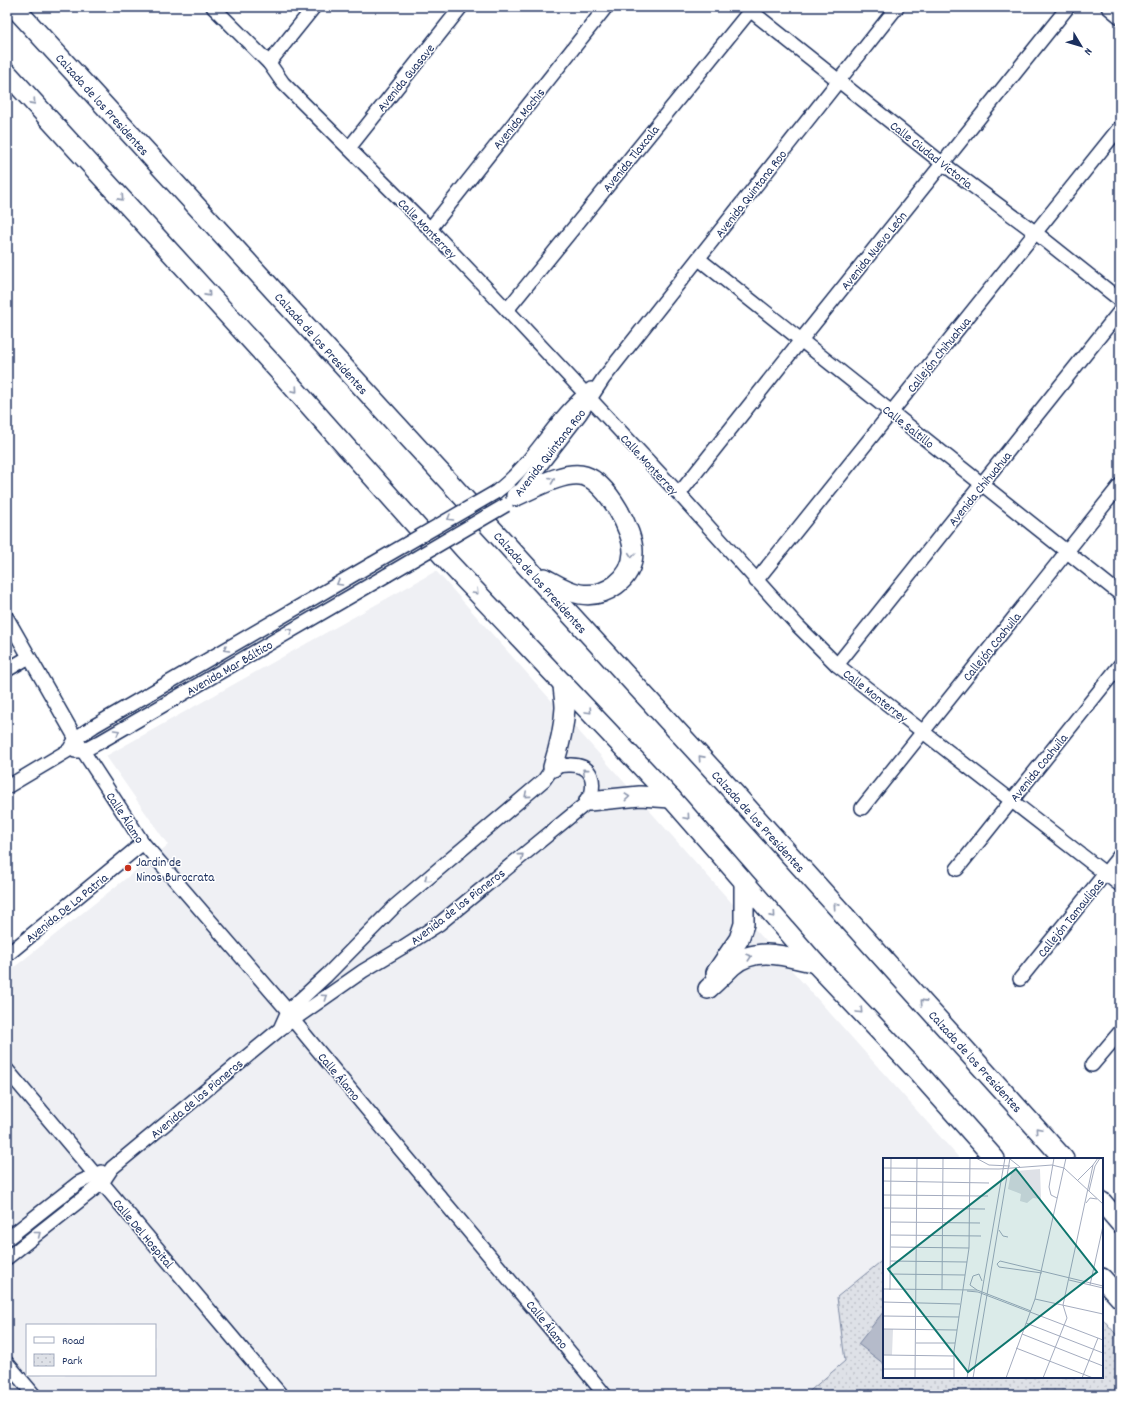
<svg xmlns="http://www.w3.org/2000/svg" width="1127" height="1402" viewBox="0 0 1127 1402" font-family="Dekko,sans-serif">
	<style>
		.built { fill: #eff0f4; fill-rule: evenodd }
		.park { fill: url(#park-dots); stroke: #7c88a2 }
		.water { fill: #b5bbca; stroke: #77839f }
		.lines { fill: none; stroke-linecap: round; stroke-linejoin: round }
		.minor-casing { stroke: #1b2f5e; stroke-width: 16 }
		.highway-casing { stroke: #1b2f5e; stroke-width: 22 }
		.minor { stroke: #fff; stroke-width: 13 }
		.highway { stroke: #fff; stroke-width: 19 }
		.minor-bridge-casing { stroke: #1b2f5e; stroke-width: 16; stroke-linecap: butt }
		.minor-bridge { stroke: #fff; stroke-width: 13 }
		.oneway { stroke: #8d97ae }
		.poi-dot { fill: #c8321e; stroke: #fff; stroke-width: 1.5 }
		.labels { text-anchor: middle; stroke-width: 3; stroke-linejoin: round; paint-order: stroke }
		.street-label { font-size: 13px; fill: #1b2f5e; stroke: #fff }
		.poi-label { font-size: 13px; fill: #1b2f5e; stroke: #fff; text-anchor: start }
		.inset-road { fill: none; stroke: #a4acbf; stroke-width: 1 }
		.view { fill: #0f766e; fill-opacity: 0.15; stroke: #0f766e; stroke-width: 2 }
		.inset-edge { fill: none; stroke: #1b2f5e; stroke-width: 2 }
	</style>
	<defs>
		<pattern id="park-dots" width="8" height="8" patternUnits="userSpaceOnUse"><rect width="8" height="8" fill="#dee1e7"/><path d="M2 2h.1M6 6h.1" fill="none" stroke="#bec1c9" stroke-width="1.8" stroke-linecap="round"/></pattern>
	</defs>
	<rect width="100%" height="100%" fill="#fff"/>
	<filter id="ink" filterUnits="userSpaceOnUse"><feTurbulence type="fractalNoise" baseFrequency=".025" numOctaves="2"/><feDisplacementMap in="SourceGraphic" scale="8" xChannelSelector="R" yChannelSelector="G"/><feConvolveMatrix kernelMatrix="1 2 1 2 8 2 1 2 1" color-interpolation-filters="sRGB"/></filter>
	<g filter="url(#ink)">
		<path class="built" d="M436,571L960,1159H884V1377H1102V1318L1120,1339V1395H7V973L168,845L106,756ZM27,1325H155V1375H27Z"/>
		<path class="park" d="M884,1259V1377H1102V1318L1120,1339V1388L1116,1395H805L845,1361L837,1297Z"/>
		<path class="water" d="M884,1311V1364L858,1344Z"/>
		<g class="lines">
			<g class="minor-casing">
				<g id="minor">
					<path d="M213,7L269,63L283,83L296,96L430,229L507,310L679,494L798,626L837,665L1120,885"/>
					<path d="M746,7L942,163L1036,233L1120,300"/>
					<path d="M1108,7L1120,17"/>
					<path d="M269,63L314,7"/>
					<path d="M349,148L461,7"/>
					<path d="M430,229L606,7"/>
					<path d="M699,259L1120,594"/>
					<path d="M507,310L753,7"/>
					<path d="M496,492C534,464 554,418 591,389"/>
					<path d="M519,493L580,414L603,379L897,7"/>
					<path d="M679,494L801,340L1068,7"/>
					<path d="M756,581L1120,127"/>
					<path d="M7,618L83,751L143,843L288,1011L293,1020C396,1146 502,1269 605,1395"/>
					<path d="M837,665L1120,311"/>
					<path d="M7,670L29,657"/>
					<path d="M75,751H83L100,742L387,575"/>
					<path d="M7,787L69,750L76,738L94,726L372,564"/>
					<path d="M862,808L1120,485"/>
					<path d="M957,869L1120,665"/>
					<path d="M7,955L143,843"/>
					<path d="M1020,979L1120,855"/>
					<path d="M1092,1065L1120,1032"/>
					<path d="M7,1070L281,1395"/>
					<path d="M7,1239L78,1183L101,1172"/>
					<path d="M7,1258L102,1183L112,1168L280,1029L363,971L403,947L439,924L589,801C596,783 594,764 569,765C564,765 559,766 553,767L544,780L395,906L327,975L288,1011L280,1029"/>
					<path d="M7,1363L34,1395"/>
				</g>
			</g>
			<g class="highway-casing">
				<g id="highway">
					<path d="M14,7L735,794L1064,1159"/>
					<path d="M7,73L277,369L450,564L671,798L815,963L916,1070L995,1159"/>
					<path d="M516,496C534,488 566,470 585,476C607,483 634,531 633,553C632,580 605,598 580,594C567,592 555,584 544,578"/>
					<path d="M553,767C559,748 564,728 565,708C565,700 563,691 563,683"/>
					<path d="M589,801L640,796L671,798"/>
					<path d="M716,973L739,939L744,924V883"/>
					<path d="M708,989C717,981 724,974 732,966C756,945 788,957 815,963"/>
					<path d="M1102,1202L1120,1223"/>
					<path d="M1102,1278L1120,1298"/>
				</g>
			</g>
			<use href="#minor" class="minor"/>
			<use href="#highway" class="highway"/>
			<g class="minor-bridge-casing">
				<g id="minor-bridge">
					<path d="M372,564L496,492"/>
					<path d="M387,575L506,505"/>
				</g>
			</g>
			<use href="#minor-bridge" class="minor-bridge"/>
		</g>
		<defs><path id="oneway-chevron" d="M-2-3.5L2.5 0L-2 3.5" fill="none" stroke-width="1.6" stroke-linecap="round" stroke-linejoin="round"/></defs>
		<g class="oneway">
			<use href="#oneway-chevron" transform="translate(33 102) rotate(48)"/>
			<use href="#oneway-chevron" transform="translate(121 198) rotate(48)"/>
			<use href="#oneway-chevron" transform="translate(208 294) rotate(48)"/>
			<use href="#oneway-chevron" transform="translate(295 390) rotate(48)"/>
			<use href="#oneway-chevron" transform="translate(552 480) rotate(-21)"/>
			<use href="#oneway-chevron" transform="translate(450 518) rotate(150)"/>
			<use href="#oneway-chevron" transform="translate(632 555) rotate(95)"/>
			<use href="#oneway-chevron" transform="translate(339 583) rotate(150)"/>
			<use href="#oneway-chevron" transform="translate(476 592) rotate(47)"/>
			<use href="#oneway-chevron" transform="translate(290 631) rotate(-30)"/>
			<use href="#oneway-chevron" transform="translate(226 649) rotate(150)"/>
			<use href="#oneway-chevron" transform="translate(589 711) rotate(47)"/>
			<use href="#oneway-chevron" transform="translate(117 732) rotate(-30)"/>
			<use href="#oneway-chevron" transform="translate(701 758) rotate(-132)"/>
			<use href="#oneway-chevron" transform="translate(585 771) rotate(-140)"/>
			<use href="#oneway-chevron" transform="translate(527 795) rotate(139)"/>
			<use href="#oneway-chevron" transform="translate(627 797) rotate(-5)"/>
			<use href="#oneway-chevron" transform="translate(687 817) rotate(49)"/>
			<use href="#oneway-chevron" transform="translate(521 856) rotate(-40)"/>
			<use href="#oneway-chevron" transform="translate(427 879) rotate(141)"/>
			<use href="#oneway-chevron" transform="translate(836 906) rotate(-132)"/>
			<use href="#oneway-chevron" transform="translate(773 915) rotate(48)"/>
			<use href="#oneway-chevron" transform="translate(749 957) rotate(-18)"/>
			<use href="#oneway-chevron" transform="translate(325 997) rotate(-34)"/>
			<use href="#oneway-chevron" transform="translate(923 1002) rotate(-132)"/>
			<use href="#oneway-chevron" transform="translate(860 1011) rotate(47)"/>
			<use href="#oneway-chevron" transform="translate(1038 1130) rotate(-131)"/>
			<use href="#oneway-chevron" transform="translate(38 1234) rotate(-38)"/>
		</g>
	</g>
	<circle class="poi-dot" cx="128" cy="868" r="4"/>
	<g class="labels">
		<g class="street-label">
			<text transform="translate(405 77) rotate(-51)" y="5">Avenida Guasave</text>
			<text transform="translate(103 104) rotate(48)" y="5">Calzada de los Presidentes</text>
			<text transform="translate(518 118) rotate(-51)" y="5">Avenida Mochis</text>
			<text transform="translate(932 154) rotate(38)" y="5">Calle Ciudad Victoria</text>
			<text transform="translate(630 158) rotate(-51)" y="5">Avenida Tlaxcala</text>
			<text transform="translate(750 193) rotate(-52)" y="5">Avenida Quintana Roo</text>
			<text transform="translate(428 228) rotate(46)" y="5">Calle Monterrey</text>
			<text transform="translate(873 250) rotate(-51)" y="5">Avenida Nuevo León</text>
			<text transform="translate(322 343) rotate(48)" y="5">Calzada de los Presidentes</text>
			<text transform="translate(938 354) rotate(-51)" y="5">Callejón Chihuahua</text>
			<text transform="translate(909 426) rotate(38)" y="5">Calle Saltillo</text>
			<text transform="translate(549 452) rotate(-52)" y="5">Avenida Quintana Roo</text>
			<text transform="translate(650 464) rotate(47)" y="5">Calle Monterrey</text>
			<text transform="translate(979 488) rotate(-51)" y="5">Avenida Chihuahua</text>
			<text transform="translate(541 582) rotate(48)" y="5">Calzada de los Presidentes</text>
			<text transform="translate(991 646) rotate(-51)" y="5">Callejón Coahuila</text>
			<text transform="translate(229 667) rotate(-30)" y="5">Avenida Mar Báltico</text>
			<text transform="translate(876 695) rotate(38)" y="5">Calle Monterrey</text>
			<text transform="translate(1038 767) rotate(-51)" y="5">Avenida Coahuila</text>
			<text transform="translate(126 817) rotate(57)" y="5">Calle Álamo</text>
			<text transform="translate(759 821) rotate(48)" y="5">Calzada de los Presidentes</text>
			<text transform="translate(457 906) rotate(-38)" y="5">Avenida de los Pioneros</text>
			<text transform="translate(66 907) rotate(-39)" y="5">Avenida De La Patria</text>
			<text transform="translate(1070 917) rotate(-51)" y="5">Callejón Tamaulipas</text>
			<text transform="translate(976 1061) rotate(48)" y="5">Calzada de los Presidentes</text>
			<text transform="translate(340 1076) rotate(50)" y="5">Calle Álamo</text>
			<text transform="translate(196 1098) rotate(-40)" y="5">Avenida de los Pioneros</text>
			<text transform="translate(144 1233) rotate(50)" y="5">Calle Del Hospital</text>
			<text transform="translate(548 1324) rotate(51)" y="5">Calle Álamo</text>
		</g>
		<g class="poi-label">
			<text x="136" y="866">Jardin de<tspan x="136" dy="15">Ninos Burocrata</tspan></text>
		</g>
	</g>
	<g transform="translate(883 1158)">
		<rect width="220" height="220" fill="#fff"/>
		<path d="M157,11L158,41L150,40L144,45L137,43L138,36L125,31L128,15L132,13ZM0,171H10L9,197H0Z" fill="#dee1e7"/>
		<path class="inset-road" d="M93,0L106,7L127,8M171,0L166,29L168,37L174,40M127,1L137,9M0,10L116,11L169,7L181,10L220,46M195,22L210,7M0,23L106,25M206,33L212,8L217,0M0,37L105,38M203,45L207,40L214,41M0,50L102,51M8,64L97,65M116,72L120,78L125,79M7,77L98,78M8,89L86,90M7,103L84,104M159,115L116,109L114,106L117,103L220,128M7,116L82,117M186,122L220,130M207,127L220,68M0,131L94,132L148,153M7,132L8,0M59,132L60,0M94,132L87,127L90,118L96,116L99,123M84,133L95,134L220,182M152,141L220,156M0,144L77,146M0,158L76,159M143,165L220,195M0,171L74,172M139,176L220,208M33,185H72M133,190L210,220M0,197L71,198M0,211H71V220M71,211V193L86,90L87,0M32,220L34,0M84,220L122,0M90,220L127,0M123,220L152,141L183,0M160,220L184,160L180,147L210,7L215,0M199,220L215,180"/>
		<path class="view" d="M133,11L214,114L85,214L5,111Z"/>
		<rect width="220" height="220" class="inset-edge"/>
	</g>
	<rect width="1127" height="1402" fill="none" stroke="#fff" stroke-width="24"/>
	<rect x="12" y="12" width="1103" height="1378" fill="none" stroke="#1b2f5e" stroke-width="1.5" filter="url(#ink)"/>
	<rect x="26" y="1324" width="130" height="52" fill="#ffffff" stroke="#a4acbf"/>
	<rect x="34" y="1337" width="20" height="6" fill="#ffffff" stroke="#a4acbf"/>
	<text x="62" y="1344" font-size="12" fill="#1b2f5e">Road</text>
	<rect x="34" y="1354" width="20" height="12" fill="url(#park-dots)" stroke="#a4acbf"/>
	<text x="62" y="1364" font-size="12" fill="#1b2f5e">Park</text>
	<g transform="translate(1081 46) rotate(128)" stroke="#ffffff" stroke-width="3" paint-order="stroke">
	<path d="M0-3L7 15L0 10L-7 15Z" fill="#1b2f5e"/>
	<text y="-6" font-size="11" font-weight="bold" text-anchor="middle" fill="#1b2f5e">N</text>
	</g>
</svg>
